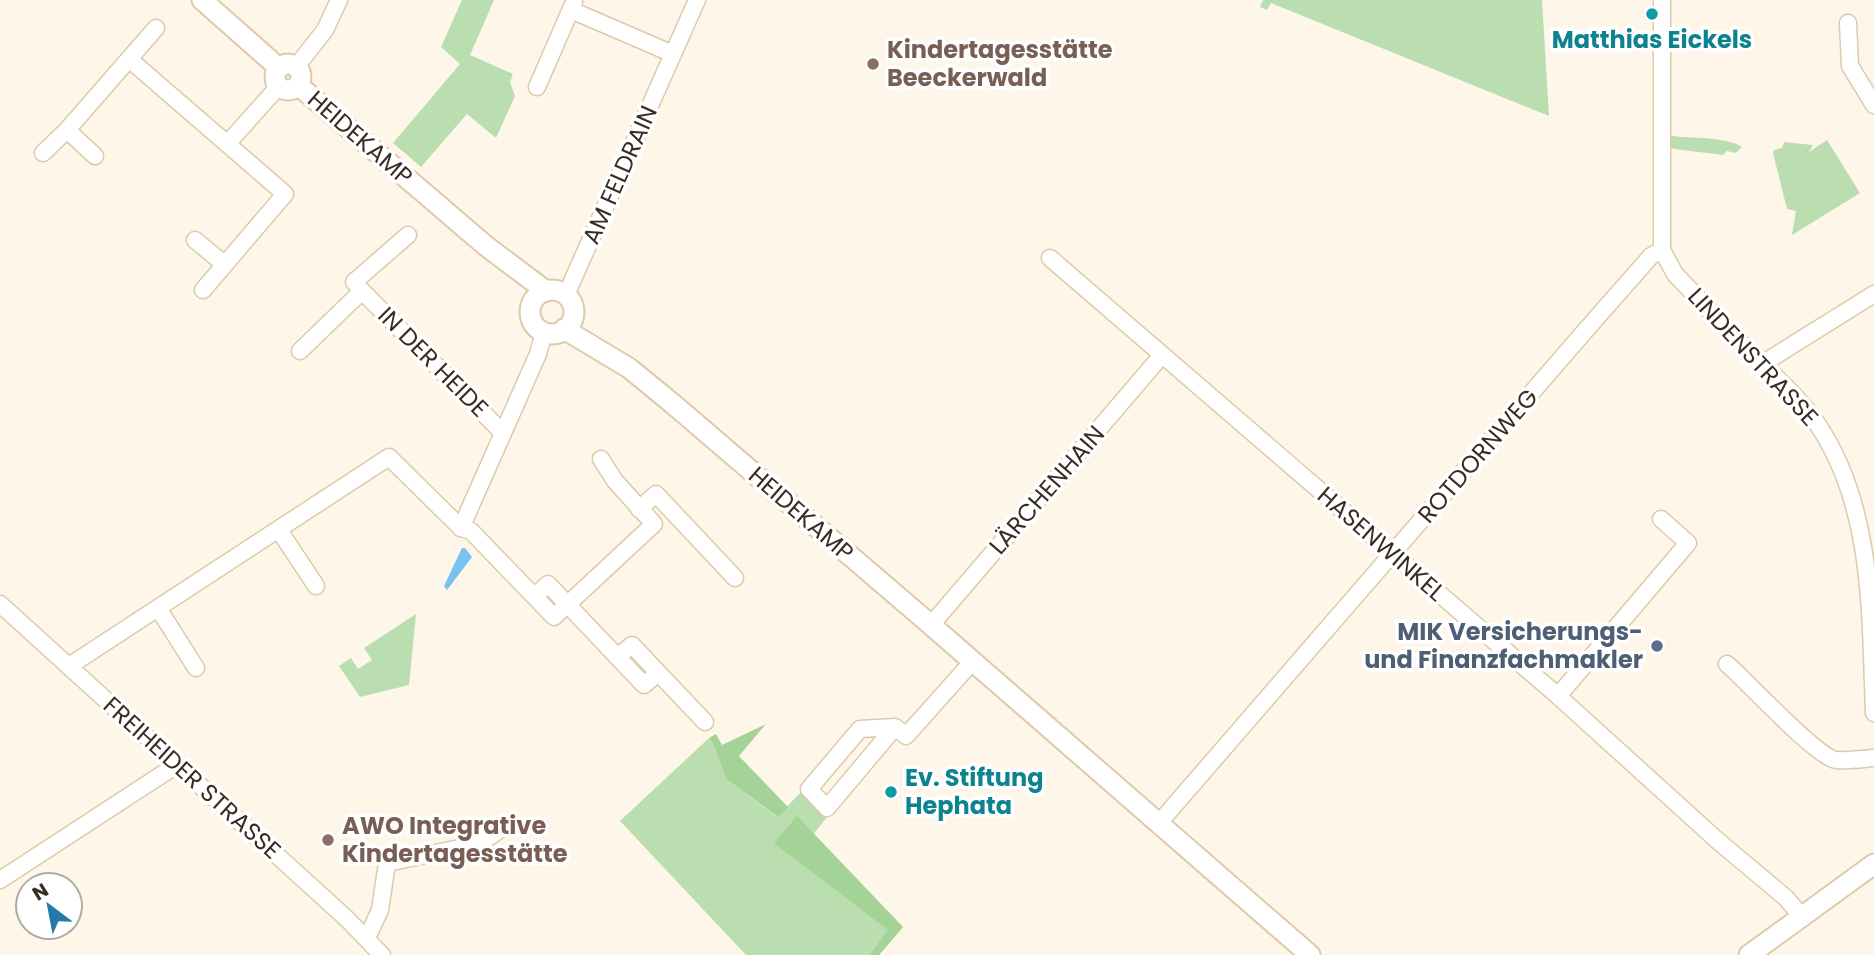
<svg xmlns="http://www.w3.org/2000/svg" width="1874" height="955" viewBox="0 0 1874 955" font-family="Poppins,sans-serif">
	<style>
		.green { fill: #badeb0 }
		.forest { fill: #a3d396 }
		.water { fill: #77c2ee }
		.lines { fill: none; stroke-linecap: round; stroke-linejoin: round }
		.minor-casing { stroke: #decaab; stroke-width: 19 }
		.tertiary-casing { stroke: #decaab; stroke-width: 23 }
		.minor { stroke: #fff; stroke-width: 16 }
		.tertiary { stroke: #fff; stroke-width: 19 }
		.culture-dot { fill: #0f9aa8; stroke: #fff; stroke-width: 2.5 }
		.education-dot { fill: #8d6e63; stroke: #fff; stroke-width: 2.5 }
		.service-dot { fill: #5c6f8a; stroke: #fff; stroke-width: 2.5 }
		.labels { text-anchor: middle; stroke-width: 7; stroke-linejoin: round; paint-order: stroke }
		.culture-label { font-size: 24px; font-weight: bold; fill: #0d838f; stroke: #fff }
		.education-label { font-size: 24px; font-weight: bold; fill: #785e54; stroke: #fff; text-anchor: start }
		.street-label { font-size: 24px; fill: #362e22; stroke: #fff }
		.service-label { font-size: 24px; font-weight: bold; fill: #4e5e75; stroke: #fff; text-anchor: end }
	</style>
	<rect width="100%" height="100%" fill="#fef6e9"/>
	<g class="green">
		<path d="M462,0H494L470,55L513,74L510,82L515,96L496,138L467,114L421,167L393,143L460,64L441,47Z"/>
		<path d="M1263,0H1542L1549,116L1271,3L1267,10L1260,7Z"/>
		<path d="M1672,136C1690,138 1728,137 1742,147L1736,153L1727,151L1723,155L1674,149L1669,146L1670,138Z"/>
		<path d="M1827,140L1860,193L1792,235L1796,211L1787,209L1773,153L1774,150L1782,148L1784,142L1813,145L1809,152Z"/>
		<path d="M416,614L409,685L360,697L339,666L351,658L358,669L372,660L364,648Z"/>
		<path d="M709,738L714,746L726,779L777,817L801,792L827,817L813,835L903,927L879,955H746L620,821Z"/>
	</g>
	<g class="forest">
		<path d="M766,724L739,756L788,807L778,817L726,779L714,746L709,738L716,734L722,745Z"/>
		<path d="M797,816L903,927L879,955H870L888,930L774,843Z"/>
	</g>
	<path class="water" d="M462,548H465L472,557L447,590L444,586Z"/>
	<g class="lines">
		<g class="minor-casing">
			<g id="minor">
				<path d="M1662,0V250L1675,274C1700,301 1726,328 1753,355C1775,377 1800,398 1818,425C1874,509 1870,615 1874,713"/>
				<path d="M571,10L673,54"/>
				<path d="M1848,23L1850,66L1874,105"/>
				<path d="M129,59L285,194L203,290"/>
				<path d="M296,67L325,30L339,0"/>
				<path d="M537,87L574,2"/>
				<path d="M67,130L95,156"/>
				<path d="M227,144L279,86"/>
				<path d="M43,153L67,130L156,28"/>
				<path d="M195,240L224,264"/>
				<path d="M1050,258L1558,696L1718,841L1786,898L1803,918"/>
				<path d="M362,291L503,433"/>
				<path d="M566,295L697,0"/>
				<path d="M300,351L362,291L354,282L408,235"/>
				<path d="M1762,364L1874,294"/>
				<path d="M639,509L656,494L735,578"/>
				<path d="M461,528L538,354L544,333"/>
				<path d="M279,530L316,586"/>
				<path d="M535,596L548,584L644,685L658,673"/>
				<path d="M0,604L346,918L382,955"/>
				<path d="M158,608L196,668"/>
				<path d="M931,625L1162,355"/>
				<path d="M617,657L632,645L705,722"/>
				<path d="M1727,664C1748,682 1815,756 1836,760C1848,761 1862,759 1874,758"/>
				<path d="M69,666L389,457L461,528L471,531L554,617L654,524L615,481L601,459"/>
				<path d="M1558,696L1688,543L1661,519"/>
				<path d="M895,727L827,808L809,789L860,729L895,727L906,736L972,662"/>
				<path d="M1159,823L1585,331L1651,256L1662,250"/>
				<path d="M0,880L178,764"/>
				<path d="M367,938L380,910L387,863L479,844L505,826"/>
			</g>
		</g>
		<g class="tertiary-casing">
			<g id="tertiary">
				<path d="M202,0L279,68"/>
				<circle cx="288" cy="77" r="13"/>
				<path d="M298,85L486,246L546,291"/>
				<circle cx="552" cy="312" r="22"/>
				<path d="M564,329L629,368L673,404L931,625L1310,955"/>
				<path d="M1749,955L1874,864"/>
			</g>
		</g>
		<use href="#minor" class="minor"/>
		<use href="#tertiary" class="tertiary"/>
	</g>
	<g class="culture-dot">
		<circle cx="1652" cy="14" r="7"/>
		<circle cx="891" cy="792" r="7"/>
	</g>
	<g class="education-dot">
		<circle cx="873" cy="64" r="7"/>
		<circle cx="328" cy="840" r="7"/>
	</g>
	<circle class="service-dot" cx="1657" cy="646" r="7"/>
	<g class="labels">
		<g class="culture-label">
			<text x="1652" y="48">Matthias Eickels</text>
			<text x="905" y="786" text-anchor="start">Ev. Stiftung<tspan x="905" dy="28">Hephata</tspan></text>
		</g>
		<g class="education-label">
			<text x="887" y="58">Kindertagesstätte<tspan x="887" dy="28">Beeckerwald</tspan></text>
			<text x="342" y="834">AWO Integrative<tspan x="342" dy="28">Kindertagesstätte</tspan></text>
		</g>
		<g class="street-label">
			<text transform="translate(360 138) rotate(41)" y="8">HEIDEKAMP</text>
			<text transform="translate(620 175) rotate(-66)" y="8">AM FELDRAIN</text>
			<text transform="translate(1753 357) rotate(47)" y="8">LINDENSTRASSE</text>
			<text transform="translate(433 362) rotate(45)" y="8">IN DER HEIDE</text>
			<text transform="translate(1478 456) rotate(-49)" y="8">ROTDORNWEG</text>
			<text transform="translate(1047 490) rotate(-49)" y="8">LÄRCHENHAIN</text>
			<text transform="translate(801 514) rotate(41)" y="8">HEIDEKAMP</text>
			<text transform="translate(1381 544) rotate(41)" y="8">HASENWINKEL</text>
			<text transform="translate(192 778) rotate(42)" y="8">FREIHEIDER STRASSE</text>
		</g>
		<g class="service-label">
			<text x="1643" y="640">MIK Versicherungs-<tspan x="1643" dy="28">und Finanzfachmakler</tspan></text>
		</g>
	</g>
	<g transform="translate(49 906) rotate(328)"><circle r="33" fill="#ffffff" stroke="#afaba7" stroke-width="2"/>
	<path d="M0-5L12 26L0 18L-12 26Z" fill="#2678a9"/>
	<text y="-10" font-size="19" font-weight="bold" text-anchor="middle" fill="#362e22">N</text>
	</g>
</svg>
